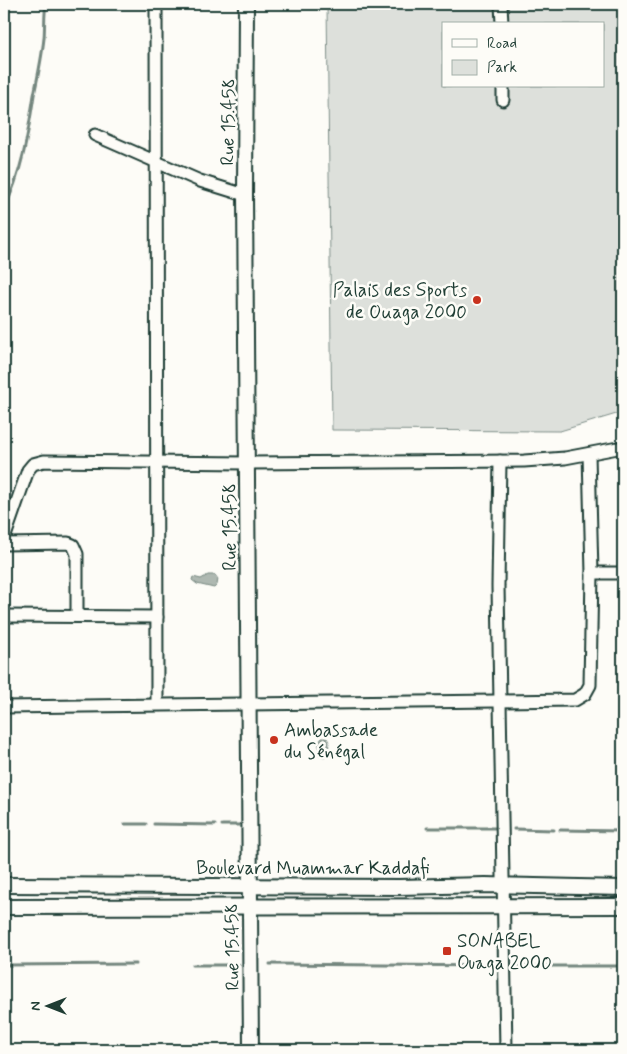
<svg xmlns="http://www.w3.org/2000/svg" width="627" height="1054" viewBox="0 0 627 1054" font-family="Mynerve,sans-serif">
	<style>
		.green { fill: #dde0db; stroke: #7e8e88; fill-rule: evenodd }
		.water { fill: #aeb8b1; stroke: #75877f }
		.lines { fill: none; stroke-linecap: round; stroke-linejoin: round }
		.stream { stroke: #75877f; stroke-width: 3 }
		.minor-casing { stroke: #1f3d34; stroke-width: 15 }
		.major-casing { stroke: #1f3d34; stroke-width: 18 }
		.minor { stroke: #fdfcf7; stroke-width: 11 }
		.major { stroke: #fdfcf7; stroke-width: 14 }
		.poi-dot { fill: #c8321e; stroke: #fdfcf7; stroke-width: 2 }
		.labels { text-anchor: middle; stroke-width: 5; stroke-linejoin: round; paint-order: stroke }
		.street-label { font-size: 19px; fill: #1f3d34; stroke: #fdfcf7 }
		.poi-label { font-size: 19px; fill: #1f3d34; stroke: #fdfcf7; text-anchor: start }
	</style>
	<rect width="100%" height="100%" fill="#fdfcf7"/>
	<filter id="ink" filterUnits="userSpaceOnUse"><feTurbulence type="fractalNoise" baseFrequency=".02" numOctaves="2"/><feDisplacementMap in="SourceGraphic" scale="10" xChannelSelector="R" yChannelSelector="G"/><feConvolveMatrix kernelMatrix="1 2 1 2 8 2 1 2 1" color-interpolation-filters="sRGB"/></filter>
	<g filter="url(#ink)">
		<path class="green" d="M327,4H623V412L560,431L332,430ZM443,24H603V86H443Z"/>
		<g class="water">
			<path d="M208,575H215L218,579L217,585L214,588L197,584L192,580L193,577L201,579Z"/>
			<path d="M322,738H327L329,742L328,754L324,757L318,754L320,749L318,743Z"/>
		</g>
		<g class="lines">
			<g class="stream">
				<path d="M4,209C22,173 28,134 34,95C38,76 42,57 44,38C45,26 44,15 46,4"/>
				<path d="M125,824H146"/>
				<path d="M154,824L215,825"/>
				<path d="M222,825H241"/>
				<path d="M427,828H495"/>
				<path d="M514,829L554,830"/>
				<path d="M560,830L623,831"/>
				<path d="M270,964L495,966"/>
				<path d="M8,965L136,964"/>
				<path d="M193,965H239"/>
				<path d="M516,966H623"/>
			</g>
			<g class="minor-casing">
				<g id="minor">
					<path d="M156,4L157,704"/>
					<path d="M501,4L502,24"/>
					<path d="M503,86V100"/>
					<path d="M95,135L200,181L245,195"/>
					<path d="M500,461L498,586L506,1050"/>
					<path d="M4,539L28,470L33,464L44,461L247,463L524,461L565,458L623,447"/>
					<path d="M4,544L68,543L73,545L77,554V616"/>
					<path d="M592,573H623"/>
					<path d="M4,616L157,617"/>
					<path d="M4,707L575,700L585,694L590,685L592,573L589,454"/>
				</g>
			</g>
			<g class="major-casing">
				<g id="major">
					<path d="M246,4L245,195L251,1050"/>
					<path d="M4,885L399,887L485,885L623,888"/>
					<path d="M4,907L623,906"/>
				</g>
			</g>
			<use href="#minor" class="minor"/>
			<use href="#major" class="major"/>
		</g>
	</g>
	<g class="poi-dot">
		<circle cx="477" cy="300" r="5"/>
		<circle cx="274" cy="740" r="5"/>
		<rect x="442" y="946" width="10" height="10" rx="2.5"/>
	</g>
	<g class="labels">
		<g class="street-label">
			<text transform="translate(227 122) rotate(-89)" y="7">Rue 15.458</text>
			<text transform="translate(229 527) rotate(-90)" y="7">Rue 15.458</text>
			<text x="313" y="874">Boulevard Muammar Kaddafi</text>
			<text transform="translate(231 947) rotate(-91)" y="7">Rue 15.458</text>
		</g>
		<g class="poi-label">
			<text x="467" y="296" text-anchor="end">Palais des Sports<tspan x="467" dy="22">de Ouaga 2000</tspan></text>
			<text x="284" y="736">Ambassade<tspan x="284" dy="22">du Sénégal</tspan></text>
			<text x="457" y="947">SONABEL<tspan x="457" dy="22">Ouaga 2000</tspan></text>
		</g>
	</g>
	<rect width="627" height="1054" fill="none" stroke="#fdfcf7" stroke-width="20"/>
	<rect x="10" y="10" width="607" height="1034" fill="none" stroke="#1f3d34" stroke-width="2" filter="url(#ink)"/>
	<rect x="442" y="22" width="162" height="65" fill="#fdfcf7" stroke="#a4b0a9"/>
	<rect x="452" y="39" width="25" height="8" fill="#fdfcf7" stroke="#a4b0a9"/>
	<text x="487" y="48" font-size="15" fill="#1f3d34">Road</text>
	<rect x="452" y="60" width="25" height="15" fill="#dde0db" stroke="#a4b0a9"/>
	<text x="487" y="72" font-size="15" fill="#1f3d34">Park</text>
	<g transform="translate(48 1006) rotate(270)" stroke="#fdfcf7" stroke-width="4" paint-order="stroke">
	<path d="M0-4L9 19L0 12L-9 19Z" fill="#1f3d34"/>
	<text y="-8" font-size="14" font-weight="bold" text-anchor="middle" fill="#1f3d34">N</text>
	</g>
</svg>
